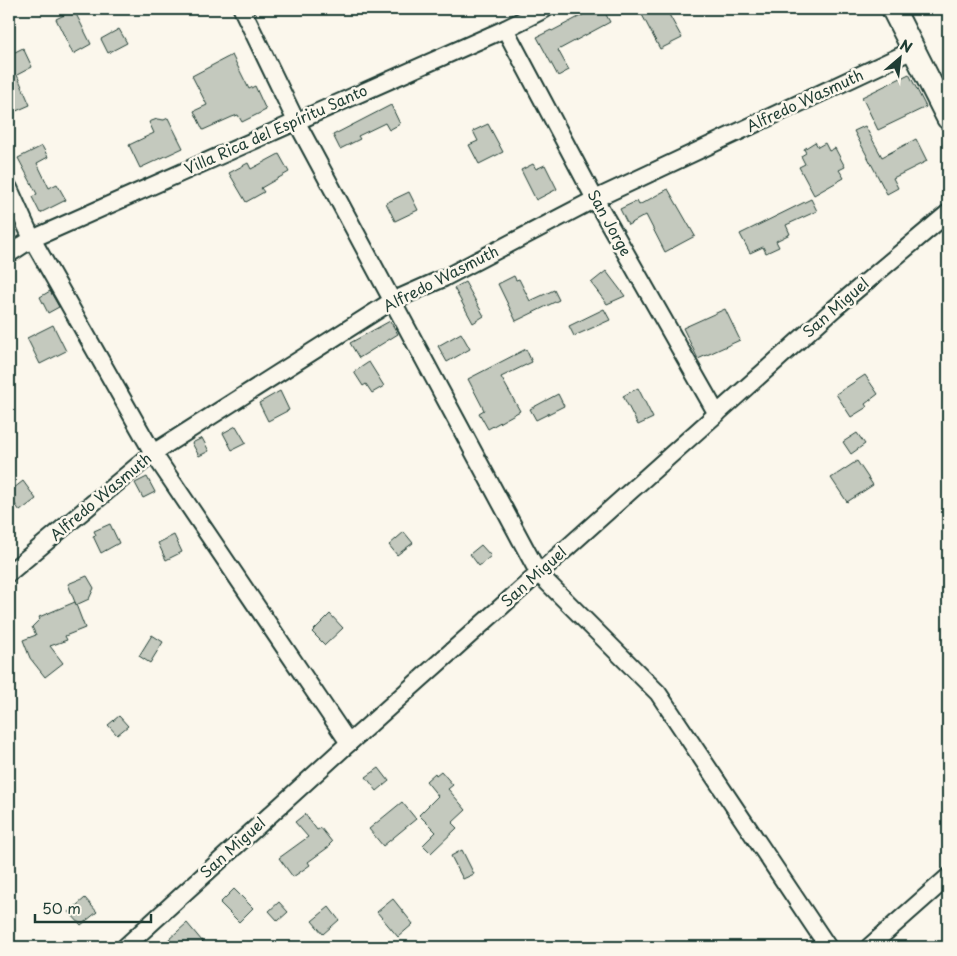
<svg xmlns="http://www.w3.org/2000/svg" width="957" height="956" viewBox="0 0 957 956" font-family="'Playpen Sans',sans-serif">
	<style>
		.building { fill: #c4c9be; stroke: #1f3d34 }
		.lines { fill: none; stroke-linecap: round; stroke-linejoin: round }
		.street-casing { stroke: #1f3d34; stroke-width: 20 }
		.secondary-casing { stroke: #1f3d34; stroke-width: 26 }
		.street { stroke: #fbf7ec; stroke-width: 16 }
		.secondary { stroke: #fbf7ec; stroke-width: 22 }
		.labels { text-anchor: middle; stroke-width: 5; stroke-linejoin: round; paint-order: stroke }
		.street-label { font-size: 15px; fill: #1f3d34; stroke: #fbf7ec }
	</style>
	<rect width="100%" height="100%" fill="#fbf7ec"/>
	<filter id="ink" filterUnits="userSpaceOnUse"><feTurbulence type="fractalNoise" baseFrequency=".02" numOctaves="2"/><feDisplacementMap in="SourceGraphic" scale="10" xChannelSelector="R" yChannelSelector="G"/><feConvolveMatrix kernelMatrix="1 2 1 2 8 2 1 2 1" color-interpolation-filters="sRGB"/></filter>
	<g filter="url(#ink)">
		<g class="building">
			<path d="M594,9H603L610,22L558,50L569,70L558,76L537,37L551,30L552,31Z"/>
			<path d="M639,9H666L682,38L660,49Z"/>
			<path d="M74,10L91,44L73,54L56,19Z"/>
			<path d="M119,29L127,43L108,53L101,39Z"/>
			<path d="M23,48L32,67L17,75L30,105L14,112L9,101V55Z"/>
			<path d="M232,55L249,89L255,86L266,110L242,122L238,115L232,117L203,130L194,111L207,105L192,76Z"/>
			<path d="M909,74L926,107L878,130L862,97Z"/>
			<path d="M391,105L400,124L389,130L385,123L358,136L360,139L340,149L333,135Z"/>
			<path d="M168,118L183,148L140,168L129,145L154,133L149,122L157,119L164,120Z"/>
			<path d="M488,124L503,152L479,164L469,145L478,141L473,131Z"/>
			<path d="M865,126L882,157L916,139L927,161L893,178L898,188L887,194L854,131Z"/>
			<path d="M815,142L818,147L825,143L829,151L835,148L845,167L839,170L844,178L814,195L799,167L805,164L801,156L806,153L804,149Z"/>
			<path d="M42,146L48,157L37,163L49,188L57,184L66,200L40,213L32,197L37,194L18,158Z"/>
			<path d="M279,154L289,172L261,188L264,192L246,202L229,173L248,163L251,169Z"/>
			<path d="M533,164L536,169L545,165L557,189L536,200L521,170Z"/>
			<path d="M668,189L695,236L665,252L646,215L628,225L620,209L637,201L639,205Z"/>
			<path d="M409,192L418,210L395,221L386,203Z"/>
			<path d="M811,199L817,211L786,225L790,234L776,241L779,247L766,253L763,247L750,253L740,234Z"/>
			<path d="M606,271L625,296L607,304L591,283Z"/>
			<path d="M514,276L516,280L519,279L530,301L554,290L559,300L516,321L498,284Z"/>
			<path d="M465,282L484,316L473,323L454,288Z"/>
			<path d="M50,291L59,307L48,313L40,297Z"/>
			<path d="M604,309L610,320L574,336L569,326Z"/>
			<path d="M725,309L740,340L698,359L683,328Z"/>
			<path d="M390,321L398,334L359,358L350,343Z"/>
			<path d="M53,325L66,351L40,364L27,338Z"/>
			<path d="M461,333L470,349L447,362L438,346Z"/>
			<path d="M526,349L532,362L501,377L520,411L488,429L479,413L484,410L468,379Z"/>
			<path d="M369,362L384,386L372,393L366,384L363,386L354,372Z"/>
			<path d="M865,375L878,394L865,404L867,407L851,417L836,394Z"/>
			<path d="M638,388L653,418L638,425L623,396Z"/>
			<path d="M280,391L289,410L268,421L259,403Z"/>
			<path d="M558,394L564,406L536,420L530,409Z"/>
			<path d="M236,426L246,443L232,450L223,433Z"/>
			<path d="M857,433L865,444L851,454L843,442Z"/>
			<path d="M202,438L209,451L199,456L192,443Z"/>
			<path d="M857,461L873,485L847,502L831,478Z"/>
			<path d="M147,477L155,492L143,498L135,483Z"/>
			<path d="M23,481L36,499L20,511L9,496V492Z"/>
			<path d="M110,524L119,543L101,553L93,536L96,535L94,531Z"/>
			<path d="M404,532L413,543L397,555L389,545Z"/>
			<path d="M174,535L182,552L166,560L158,543Z"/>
			<path d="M481,545L491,556L479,566L470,554Z"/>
			<path d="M87,576L94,588L89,599L76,605L68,584Z"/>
			<path d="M75,602L85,628L65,636L67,640L50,646L63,663L45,677L30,658L23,640L36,635L32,627L40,619L39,617Z"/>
			<path d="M330,614L343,628L325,645L312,632Z"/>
			<path d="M152,635L163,642L150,663L139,656Z"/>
			<path d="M119,716L128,726L117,735L108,725Z"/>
			<path d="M379,768L389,781L377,791L366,777Z"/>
			<path d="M441,771L453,785L448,789L466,810L452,823L457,828L431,853L423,845L436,832L419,815L438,796L426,781L435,773L436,775Z"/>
			<path d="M402,802L416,819L383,846L369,829Z"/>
			<path d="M305,814L317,830L321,828L332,842L329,845L330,846L308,862L310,865L293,877L279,858L308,837L295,822Z"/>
			<path d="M462,850L474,874L463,879L451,856Z"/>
			<path d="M234,889L253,908L239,922L220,903Z"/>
			<path d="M85,898L97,912L81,925L69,912Z"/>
			<path d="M393,899L413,924L398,937L377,912Z"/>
			<path d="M279,902L288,912L278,921L269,911Z"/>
			<path d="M329,907L339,920L323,934L312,921Z"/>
			<path d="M187,923L207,947H174L168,940Z"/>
		</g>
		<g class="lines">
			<g class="street-casing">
				<g id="street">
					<path d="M242,9L296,121L539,574L658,693L828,947"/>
					<path d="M505,29L595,199L717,414"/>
					<path d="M9,188L32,239L153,453L349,743"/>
					<path d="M9,254L32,239L505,29L545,9"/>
					<path d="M9,573L153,453L392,301L444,278L595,199L913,50"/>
					<path d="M125,947L349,743L835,308L948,213"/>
					<path d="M869,947L948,877"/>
				</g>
			</g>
			<g class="secondary-casing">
				<path id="secondary" d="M893,9L948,118"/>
			</g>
			<use href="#street" class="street"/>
			<use href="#secondary" class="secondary"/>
		</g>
	</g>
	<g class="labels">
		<g class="street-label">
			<text transform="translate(805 101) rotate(-25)" y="5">Alfredo Wasmuth</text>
			<text transform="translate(276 130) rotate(-24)" y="5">Villa Rica del Espíritu Santo</text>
			<text transform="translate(609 223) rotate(61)" y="5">San Jorge</text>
			<text transform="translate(441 279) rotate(-27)" y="5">Alfredo Wasmuth</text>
			<text transform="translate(836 308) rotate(-41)" y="5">San Miguel</text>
			<text transform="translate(101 497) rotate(-40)" y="5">Alfredo Wasmuth</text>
			<text transform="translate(534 577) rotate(-42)" y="5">San Miguel</text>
			<text transform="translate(233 848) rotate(-42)" y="5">San Miguel</text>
		</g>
	</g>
	<rect width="957" height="956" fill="none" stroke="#fbf7ec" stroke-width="30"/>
	<rect x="15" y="15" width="927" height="926" fill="none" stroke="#1f3d34" stroke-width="2" filter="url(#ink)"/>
	<g transform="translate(900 58) rotate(28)" stroke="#fbf7ec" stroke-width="4" paint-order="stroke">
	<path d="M0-4L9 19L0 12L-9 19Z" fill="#1f3d34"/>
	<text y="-8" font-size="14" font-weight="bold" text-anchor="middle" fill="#1f3d34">N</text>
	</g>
	<path d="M35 914v8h116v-8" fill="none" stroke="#1f3d34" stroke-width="2.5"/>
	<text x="42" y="914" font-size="15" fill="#1f3d34" stroke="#fbf7ec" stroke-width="4" paint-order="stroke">50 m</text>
</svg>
